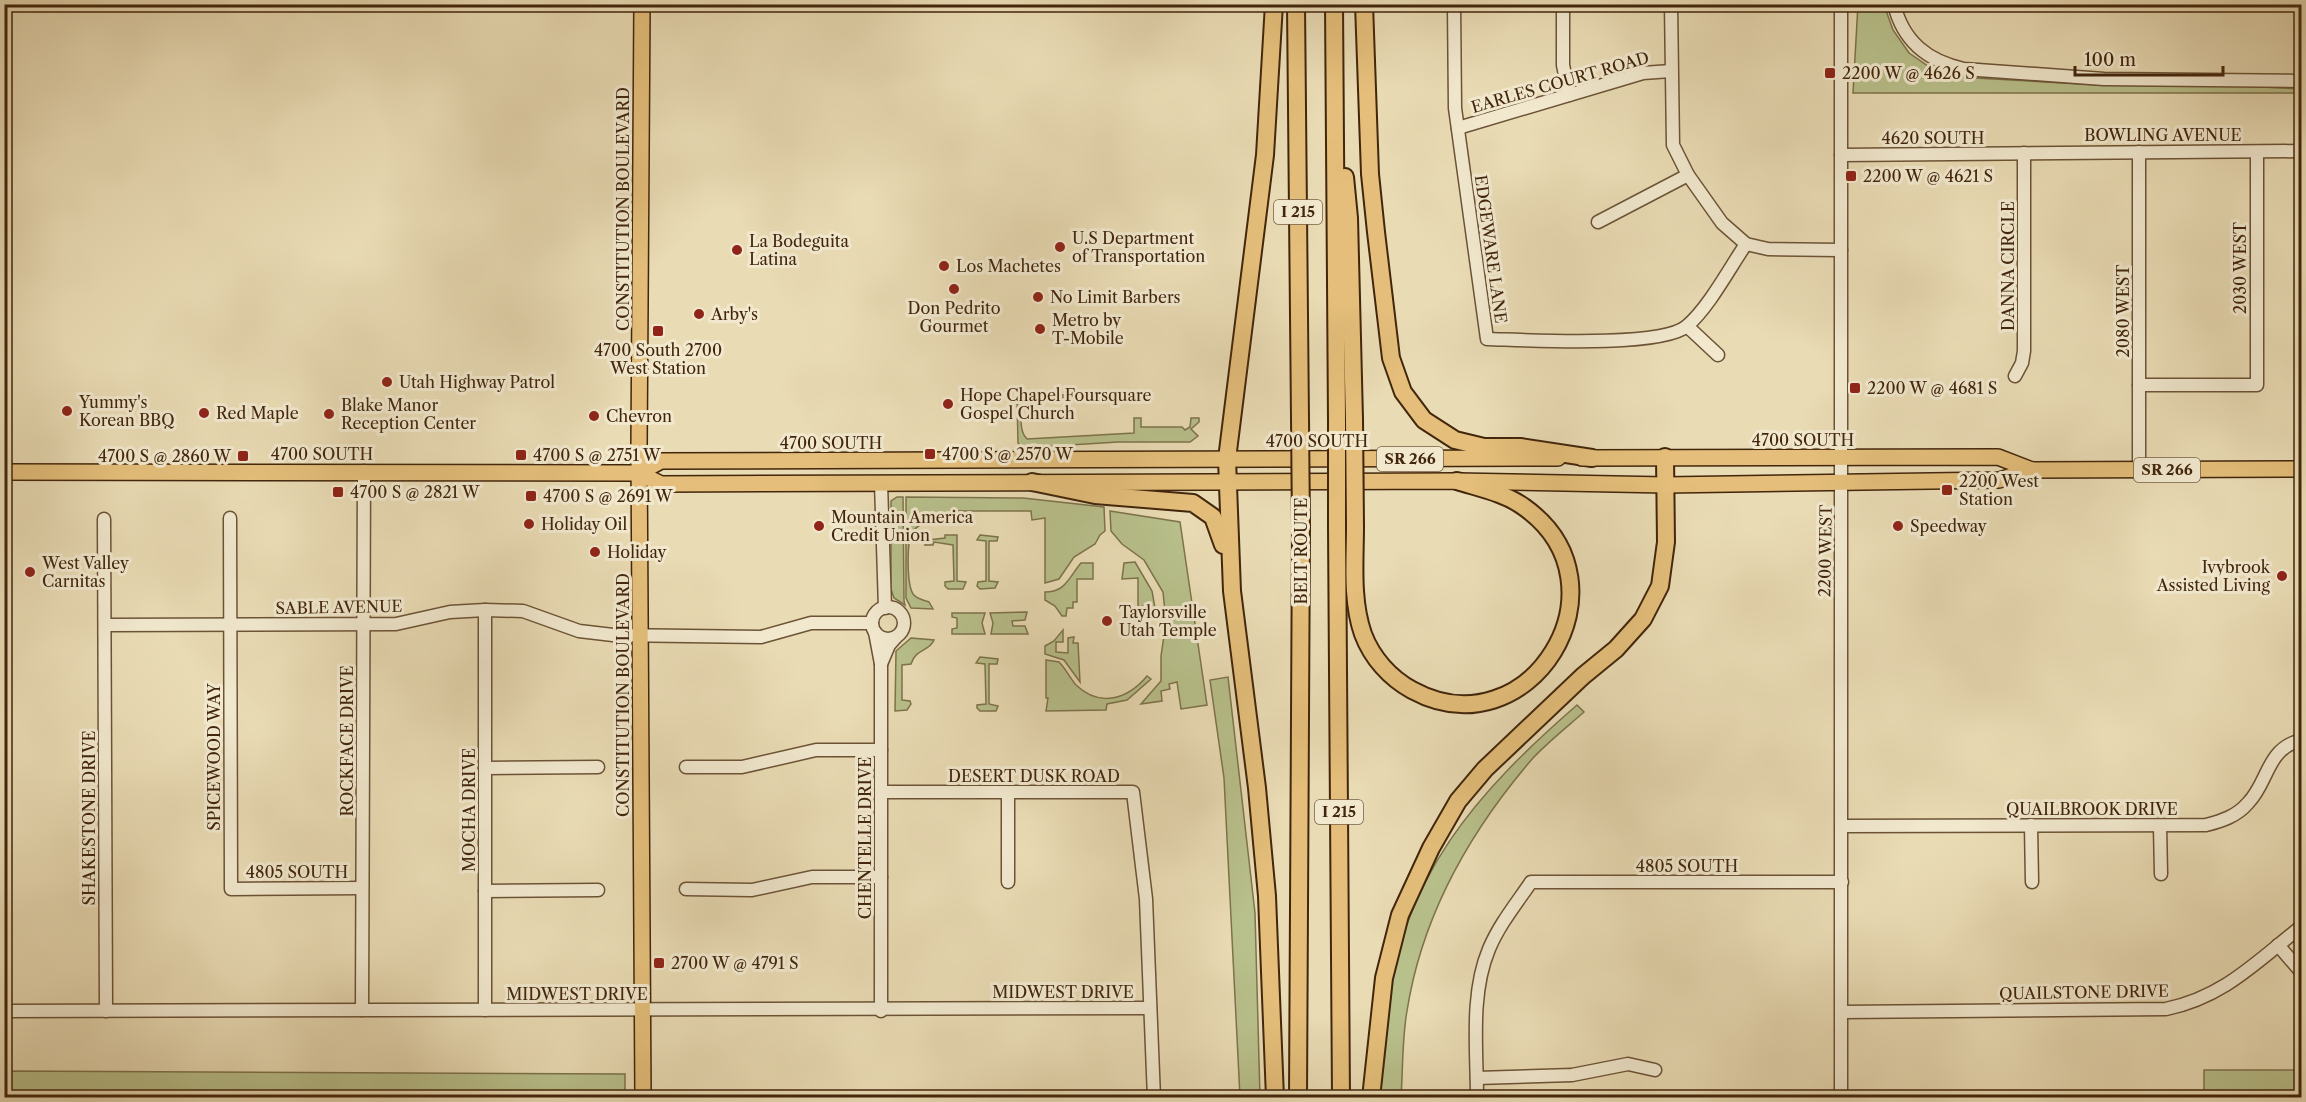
<svg xmlns="http://www.w3.org/2000/svg" width="2306" height="1102" viewBox="0 0 2306 1102" font-family="'Libre Caslon Text',serif">
	<style>
		.green { fill: #b8c08b; stroke: #7d734c; stroke-width: 1.5 }
		.lines { fill: none; stroke-linecap: round; stroke-linejoin: round }
		.minor-casing { stroke: #6c5336; stroke-width: 15 }
		.major-casing { stroke: #42260c; stroke-width: 18 }
		.highway-casing { stroke: #42260c; stroke-width: 20 }
		.minor { stroke: #f1e8ce; stroke-width: 12 }
		.major { stroke: #e4be7a; stroke-width: 15 }
		.highway { stroke: #e4be7a; stroke-width: 16 }
		.highway-bridge-casing { stroke: #42260c; stroke-width: 20; stroke-linecap: butt }
		.highway-bridge { stroke: #e4be7a; stroke-width: 16 }
		.poi-dot { fill: #8f2418; stroke: #f1e8ce; stroke-width: 2 }
		.labels { text-anchor: middle; stroke-width: 6; stroke-linejoin: round; paint-order: stroke }
		.shield { fill: #f1e8ce; stroke: #766046; stroke-width: 1.5 }
		.shield-label { font-size: 15px; font-weight: bold; fill: #42260c }
		.poi-label { font-size: 16px; fill: #42260c; stroke: #f1e8ce; text-anchor: start }
		.street-label { font-size: 16px; fill: #42260c; stroke: #f1e8ce }
	</style>
	<rect width="100%" height="100%" fill="#e9dbb4"/>
	<filter id="stains"><feTurbulence type="fractalNoise" baseFrequency=".00333" numOctaves="4"/><feColorMatrix values="0 0 0 0 .2 0 0 0 0 .09 0 0 0 0 .02 0 0 0 .5 -.17"/></filter>
	<radialGradient id="worn" r=".72"><stop offset=".6" stop-color="#630" stop-opacity="0"/><stop offset="1" stop-color="#630" stop-opacity=".3"/></radialGradient>
	<g class="green">
		<path d="M1858,4L1884,5L1893,30L1909,53L1931,68L1957,77L2102,85H2220L2302,89L2301,93H1853Z"/>
		<path d="M1024,395H1086L1088,399L1077,401L1070,397L1026,399C1019,408 1019,432 1027,439L1134,433V418H1141V427H1182L1185,430L1190,427L1191,418H1199V422L1191,429L1198,436L1190,442H1118L1022,448L1018,443L1017,398Z"/>
		<path d="M903,497L904,601L905,605L894,598L891,589V501L897,497Z"/>
		<path d="M906,497L1023,498L1104,507L1105,531L1100,535L1095,544L1074,557L1059,579L1045,583V518L1032,520L1031,511H957L956,521C942,521 922,519 913,531C906,541 907,584 913,594C917,599 923,600 929,602L933,609L911,608L906,598Z"/>
		<path d="M1110,511L1180,522L1207,705L1181,709L1177,682L1169,684L1170,689L1161,691L1162,701L1141,704L1161,681V656L1166,622L1163,592L1144,560L1122,544L1111,531Z"/>
		<path d="M945,535H957V581L966,582L963,589H948L945,586V582L954,581L953,545L934,542L933,545H925L928,540L945,538Z"/>
		<path d="M980,535L998,537L997,541H989V581L998,582L995,588L980,589L977,586L978,582L986,581V541L977,540Z"/>
		<path d="M1135,562L1152,591L1157,619H1149V612H1143V606L1138,608V578L1122,579L1124,563Z"/>
		<path d="M1081,563H1093V579H1077V602H1073V608H1067L1066,616H1062L1055,606L1045,600V592C1066,592 1069,577 1081,563Z"/>
		<path d="M1027,612L1025,620L1012,621L1013,626H1025L1028,634H991L993,623L990,613Z"/>
		<path d="M952,613H985L982,623L985,634H952V629L957,628V618L952,617Z"/>
		<path d="M1063,630V642H1056V652L1068,653V638L1074,637L1073,643H1078L1080,682L1064,660L1045,654V646L1054,641Z"/>
		<path d="M911,638L934,640C929,652 916,648 911,664L902,665V700L910,701L911,704L907,710L895,711L896,651Z"/>
		<path d="M980,657L998,659L997,664H989V704L998,706L996,711H980L977,708V705L986,704L985,664L976,663Z"/>
		<path d="M1046,660L1059,662C1066,669 1070,678 1076,685C1100,708 1128,699 1147,676L1151,679L1127,700L1107,704L1106,710L1046,711L1048,698H1046Z"/>
		<path d="M1228,677L1255,913L1260,1097H1240L1224,778L1210,680Z"/>
		<path d="M1577,705L1584,712C1567,727 1548,742 1533,758C1470,831 1422,915 1407,1011C1402,1039 1403,1069 1401,1097L1380,1098C1382,1070 1383,1043 1386,1015C1401,877 1477,792 1577,705Z"/>
		<rect x="2204" y="1070" width="97" height="27"/>
		<path d="M5,1071L625,1074V1097L5,1098Z"/>
	</g>
	<g class="lines">
		<g class="minor-casing">
			<g id="minor">
				<path d="M1454,4L1455,108L1487,339C1526,340 1661,348 1687,326C1709,307 1729,269 1746,244"/>
				<path d="M1563,4V65L1569,95"/>
				<path d="M1671,4L1673,145L1688,175L1722,223L1746,244L1768,249L1841,250"/>
				<path d="M1841,4V1098"/>
				<path d="M1894,4C1903,42 1928,61 1964,69L2104,79L2302,81"/>
				<path d="M1458,128L1643,73L1671,71"/>
				<path d="M2139,152V470"/>
				<path d="M1841,155L2302,151"/>
				<path d="M1598,222L1688,175"/>
				<path d="M1687,326L1718,355"/>
				<path d="M2015,376L2022,363L2024,351V153"/>
				<path d="M2139,385H2257V152"/>
				<path d="M881,483L885,608"/>
				<path d="M230,518L231,889L362,888"/>
				<path d="M104,519L106,1011"/>
				<circle cx="888" cy="623" r="16"/>
				<path d="M105,625L396,624L450,612L485,610L523,611L579,631L613,635L761,637L811,623H872"/>
				<path d="M875,632L881,664V1011"/>
				<path d="M881,664L889,645L896,637"/>
				<path d="M686,767H742L816,750H881"/>
				<path d="M485,768L598,767"/>
				<path d="M881,792H1133L1146,899L1154,1098"/>
				<path d="M1008,793V882"/>
				<path d="M2031,825L2032,882"/>
				<path d="M1842,826L2206,825C2222,821 2237,816 2248,803C2269,782 2266,748 2302,740"/>
				<path d="M2160,826L2161,874"/>
				<path d="M686,889L752,890L812,877H881"/>
				<path d="M485,891L598,890"/>
				<path d="M2278,945L2302,973"/>
				<path d="M362,1010L364,471"/>
				<path d="M485,1010V610"/>
				<path d="M4,1011L1150,1008"/>
				<path d="M1842,1012L2166,1009C2224,997 2256,962 2302,926"/>
				<path d="M1477,1078L1572,1075L1628,1064L1655,1070"/>
				<path d="M1477,1098C1477,1050 1470,994 1489,949C1499,925 1516,904 1531,882H1842"/>
			</g>
		</g>
		<g class="major-casing">
			<g id="major">
				<path d="M642,4L639,450L643,1098"/>
				<path d="M1582,458L1998,457L2032,470"/>
				<path d="M4,472L639,473L661,461L1558,458"/>
				<path d="M639,473L661,484L1457,481L1666,485L1999,480L2032,470L2302,469"/>
			</g>
		</g>
		<g class="highway-casing">
			<g id="highway">
				<path d="M1274,4L1265,155L1227,459L1232,591L1257,788L1267,896L1275,1098"/>
				<path d="M1296,4L1300,419"/>
				<path d="M1334,4L1337,420"/>
				<path d="M1364,4L1370,174L1376,232L1391,358L1403,392L1424,420L1455,440L1484,447H1520L1592,458"/>
				<path d="M1345,177L1349,218L1354,419"/>
				<path d="M1032,482L1095,495L1193,503L1213,517L1223,545"/>
				<path d="M1355,526C1355,560 1351,600 1363,634C1372,658 1390,678 1412,690C1529,754 1634,585 1524,507C1505,493 1479,488 1457,481"/>
				<path d="M1337,527L1341,1098"/>
				<path d="M1298,1098L1301,527"/>
				<path d="M1371,1098L1384,978L1400,915L1431,848L1458,801L1485,769L1583,676L1616,649L1643,619L1660,586L1666,542L1665,457"/>
			</g>
		</g>
		<use href="#minor" class="minor"/>
		<use href="#major" class="major"/>
		<use href="#highway" class="highway"/>
		<g class="highway-bridge-casing">
			<g id="highway-bridge">
				<path d="M1300,419L1301,527"/>
				<path d="M1354,419L1355,526"/>
				<path d="M1337,420V527"/>
			</g>
		</g>
		<use href="#highway-bridge" class="highway-bridge"/>
	</g>
	<g class="poi-dot">
		<rect x="1824" y="67" width="12" height="12" rx="3"/>
		<rect x="1845" y="170" width="12" height="12" rx="3"/>
		<circle cx="1060" cy="247" r="6"/>
		<circle cx="737" cy="250" r="6"/>
		<circle cx="944" cy="266" r="6"/>
		<circle cx="954" cy="289" r="6"/>
		<circle cx="1038" cy="297" r="6"/>
		<circle cx="699" cy="314" r="6"/>
		<circle cx="1040" cy="329" r="6"/>
		<rect x="652" y="325" width="12" height="12" rx="3"/>
		<circle cx="387" cy="382" r="6"/>
		<rect x="1849" y="382" width="12" height="12" rx="3"/>
		<circle cx="948" cy="404" r="6"/>
		<circle cx="67" cy="411" r="6"/>
		<circle cx="204" cy="413" r="6"/>
		<circle cx="329" cy="414" r="6"/>
		<circle cx="594" cy="416" r="6"/>
		<rect x="924" y="448" width="12" height="12" rx="3"/>
		<rect x="515" y="449" width="12" height="12" rx="3"/>
		<rect x="237" y="450" width="12" height="12" rx="3"/>
		<rect x="1941" y="484" width="12" height="12" rx="3"/>
		<rect x="332" y="486" width="12" height="12" rx="3"/>
		<rect x="525" y="490" width="12" height="12" rx="3"/>
		<circle cx="529" cy="524" r="6"/>
		<circle cx="819" cy="526" r="6"/>
		<circle cx="1898" cy="526" r="6"/>
		<circle cx="595" cy="552" r="6"/>
		<circle cx="30" cy="572" r="6"/>
		<circle cx="2282" cy="576" r="6"/>
		<circle cx="1107" cy="621" r="6"/>
		<rect x="653" y="957" width="12" height="12" rx="3"/>
	</g>
	<g class="labels">
		<g class="shield">
			<rect x="1274" y="200" width="48" height="24" rx="4.5"/>
			<rect x="1377" y="447" width="66" height="24" rx="4.5"/>
			<rect x="2134" y="458" width="66" height="24" rx="4.5"/>
			<rect x="1315" y="800" width="48" height="24" rx="4.5"/>
		</g>
		<g class="shield-label">
			<text x="1298" y="217">I 215</text>
			<text x="1410" y="464">SR 266</text>
			<text x="2167" y="475">SR 266</text>
			<text x="1339" y="817">I 215</text>
		</g>
		<g class="poi-label">
			<text x="1842" y="79">2200 W @ 4626 S</text>
			<text x="1863" y="182">2200 W @ 4621 S</text>
			<text x="1072" y="244">U.S Department<tspan x="1072" dy="18">of Transportation</tspan></text>
			<text x="749" y="247">La Bodeguita<tspan x="749" dy="18">Latina</tspan></text>
			<text x="956" y="272">Los Machetes</text>
			<text x="1050" y="303">No Limit Barbers</text>
			<text x="954" y="314" text-anchor="middle">Don Pedrito<tspan x="954" dy="18">Gourmet</tspan></text>
			<text x="711" y="320">Arby's</text>
			<text x="1052" y="326">Metro by<tspan x="1052" dy="18">T-Mobile</tspan></text>
			<text x="658" y="356" text-anchor="middle">4700 South 2700<tspan x="658" dy="18">West Station</tspan></text>
			<text x="399" y="388">Utah Highway Patrol</text>
			<text x="1867" y="394">2200 W @ 4681 S</text>
			<text x="960" y="401">Hope Chapel Foursquare<tspan x="960" dy="18">Gospel Church</tspan></text>
			<text x="79" y="408">Yummy's<tspan x="79" dy="18">Korean BBQ</tspan></text>
			<text x="341" y="411">Blake Manor<tspan x="341" dy="18">Reception Center</tspan></text>
			<text x="216" y="419">Red Maple</text>
			<text x="606" y="422">Chevron</text>
			<text x="942" y="460">4700 S @ 2570 W</text>
			<text x="533" y="461">4700 S @ 2751 W</text>
			<text x="231" y="462" text-anchor="end">4700 S @ 2860 W</text>
			<text x="1959" y="487">2200 West<tspan x="1959" dy="18">Station</tspan></text>
			<text x="350" y="498">4700 S @ 2821 W</text>
			<text x="543" y="502">4700 S @ 2691 W</text>
			<text x="831" y="523">Mountain America<tspan x="831" dy="18">Credit Union</tspan></text>
			<text x="541" y="530">Holiday Oil</text>
			<text x="1910" y="532">Speedway</text>
			<text x="607" y="558">Holiday</text>
			<text x="42" y="569">West Valley<tspan x="42" dy="18">Carnitas</tspan></text>
			<text x="2270" y="573" text-anchor="end">Ivybrook<tspan x="2270" dy="18">Assisted Living</tspan></text>
			<text x="1119" y="618">Taylorsville<tspan x="1119" dy="18">Utah Temple</tspan></text>
			<text x="671" y="969">2700 W @ 4791 S</text>
		</g>
		<g class="street-label">
			<text transform="translate(1560 82) rotate(-16)" y="6">EARLES COURT ROAD</text>
			<text x="2163" y="141">BOWLING AVENUE</text>
			<text x="1933" y="144">4620 SOUTH</text>
			<text transform="translate(623 209) rotate(-90)" y="6">CONSTITUTION BOULEVARD</text>
			<text transform="translate(1491 249) rotate(82)" y="6">EDGEWARE LANE</text>
			<text transform="translate(2008 266) rotate(-90)" y="6">DANNA CIRCLE</text>
			<text transform="translate(2240 268) rotate(-90)" y="6">2030 WEST</text>
			<text transform="translate(2123 311) rotate(-90)" y="6">2080 WEST</text>
			<text x="1803" y="446">4700 SOUTH</text>
			<text x="1317" y="447">4700 SOUTH</text>
			<text x="831" y="449">4700 SOUTH</text>
			<text x="322" y="460">4700 SOUTH</text>
			<text transform="translate(1301 551) rotate(-90)" y="6">BELT ROUTE</text>
			<text transform="translate(1825 551) rotate(-89)" y="6">2200 WEST</text>
			<text transform="translate(339 607) rotate(-1)" y="6">SABLE AVENUE</text>
			<text transform="translate(623 695) rotate(-90)" y="6">CONSTITUTION BOULEVARD</text>
			<text transform="translate(347 741) rotate(-90)" y="6">ROCKFACE DRIVE</text>
			<text transform="translate(214 757) rotate(-90)" y="6">SPICEWOOD WAY</text>
			<text x="1034" y="782">DESERT DUSK ROAD</text>
			<text x="2092" y="815">QUAILBROOK DRIVE</text>
			<text transform="translate(469 810) rotate(-90)" y="6">MOCHA DRIVE</text>
			<text transform="translate(89 818) rotate(-90)" y="6">SHAKESTONE DRIVE</text>
			<text transform="translate(865 838) rotate(-90)" y="6">CHENTELLE DRIVE</text>
			<text x="1687" y="872">4805 SOUTH</text>
			<text x="297" y="878">4805 SOUTH</text>
			<text x="1063" y="998">MIDWEST DRIVE</text>
			<text transform="translate(2084 992) rotate(-1)" y="6">QUAILSTONE DRIVE</text>
			<text x="577" y="1000">MIDWEST DRIVE</text>
		</g>
	</g>
	<rect width="2306" height="1102" fill="none" stroke="#e9dbb4" stroke-width="24"/>
	<rect x="6" y="6" width="2294" height="1090" fill="none" stroke="#42260c" stroke-width="3"/>
	<rect x="12" y="12" width="2282" height="1078" fill="none" stroke="#42260c" stroke-width="1.5"/>
	<path d="M2075 66v9h148v-9" fill="none" stroke="#42260c" stroke-width="3"/>
	<text x="2084" y="66" font-size="18" fill="#42260c" stroke="#f1e8ce" stroke-width="4.5" paint-order="stroke">100 m</text>
	<rect width="100%" height="100%" filter="url(#stains)"/>
	<rect width="100%" height="100%" fill="url(#worn)"/>
</svg>
